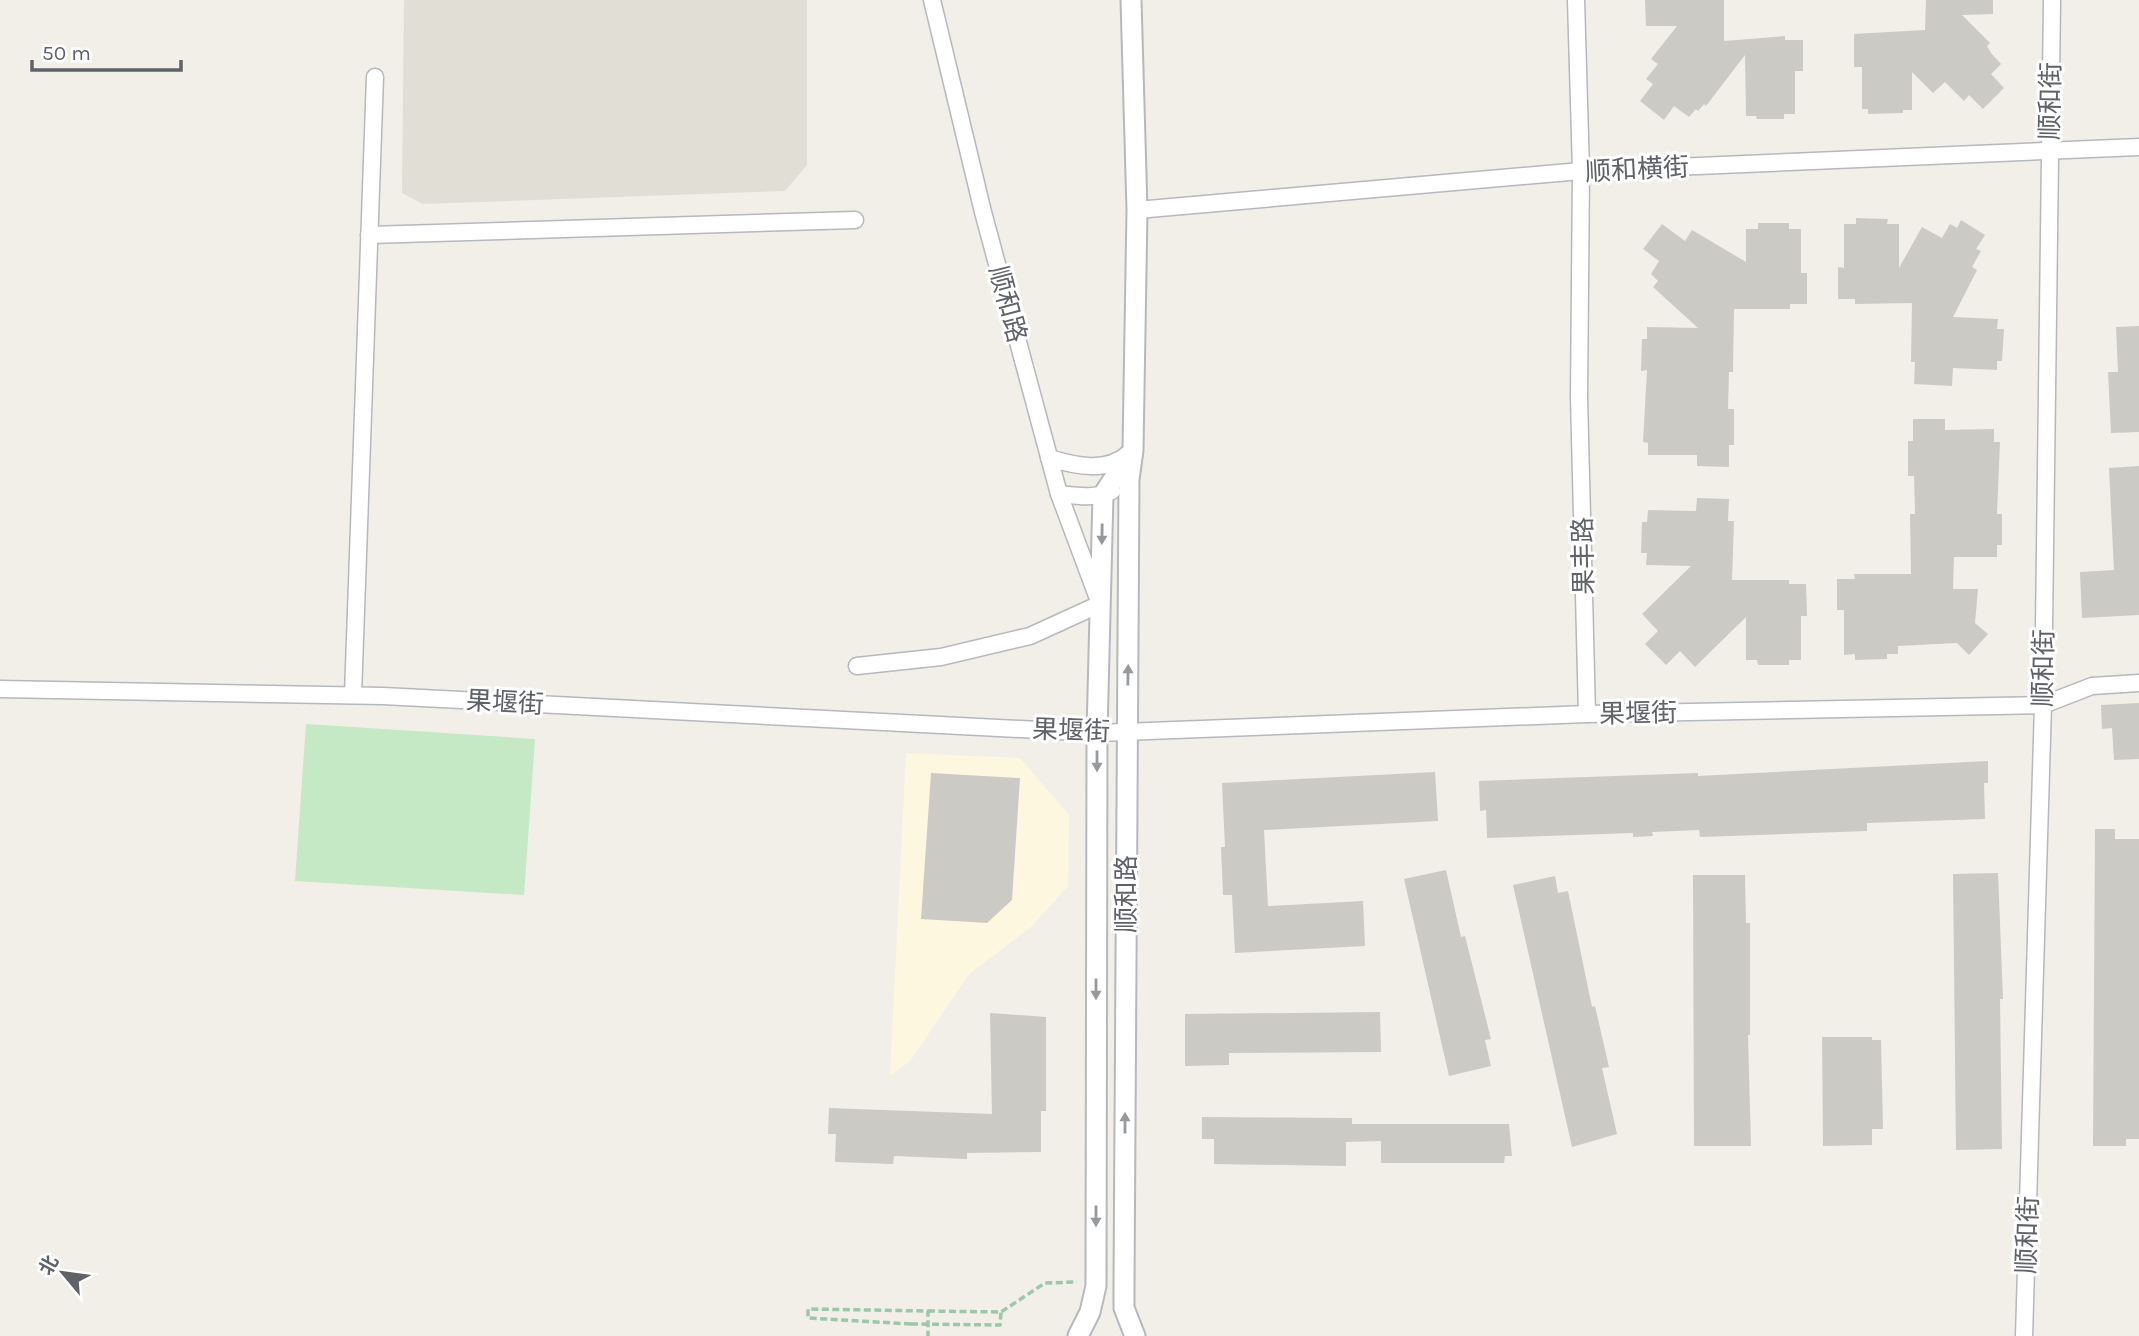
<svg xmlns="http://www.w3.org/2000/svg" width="2139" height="1336" viewBox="0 0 2139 1336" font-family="Karla,'Noto Sans SC',sans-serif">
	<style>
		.commercial { fill: #fef7e0 }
		.education { fill: #e1ded6 }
		.green { fill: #c5e8c5 }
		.building { fill: #cccac5 }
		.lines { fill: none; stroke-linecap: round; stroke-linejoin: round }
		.minor-casing { stroke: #b5b8bc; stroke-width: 19 }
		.tertiary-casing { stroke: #b5b8bc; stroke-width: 23 }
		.path { stroke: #9cc7a9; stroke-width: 3.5; stroke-dasharray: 7 3.5; stroke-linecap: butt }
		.minor { stroke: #fff; stroke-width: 16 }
		.tertiary { stroke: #fff; stroke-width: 19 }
		.path-bridge { stroke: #9cc7a9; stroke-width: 3.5; stroke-dasharray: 7 3.5; stroke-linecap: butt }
		.oneway { fill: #979a9d }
		.labels { text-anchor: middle; stroke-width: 6; stroke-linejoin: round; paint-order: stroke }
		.street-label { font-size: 26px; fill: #5f6368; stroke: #fff }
	</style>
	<rect width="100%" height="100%" fill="#f1efe8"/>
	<path class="commercial" d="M906,753L1020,758L1069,815L1068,886L1031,927L969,974L910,1061L890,1076Z"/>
	<path class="education" d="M404,0H807V165L785,191L423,204L402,193Z"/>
	<path class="green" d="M306,724L535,739L524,895L295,881Z"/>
	<g class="building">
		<path d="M1645,0H1724V41L1785,36V40H1803V71H1795V114H1784V119H1757L1756,116H1746L1745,55L1706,106L1704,104L1698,111L1696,109L1689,117L1674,106L1664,120L1640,101L1653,84L1646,79L1658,64L1651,59L1677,26H1646Z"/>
		<path d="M1926,0H1993V14L1962,15L1990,43L1987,46L1991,53L2001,64L1991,74L2004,88L1983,109L1969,95L1964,101L1945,82L1933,93L1912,72V110H1903V113L1868,114V109H1862V67H1854V34L1925,30Z"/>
		<path d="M1856,218L1888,219L1887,224H1899V268L1922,227L1942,238L1950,224L1957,228L1961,220L1985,235L1976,249L1981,251L1972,267L1977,270L1953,317L1998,319L1997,329H2004L2002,361H1997V370L1953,368L1952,386L1914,384L1915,362H1911L1912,303L1855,304V299H1838V267L1844,268V224H1856Z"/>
		<path d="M1758,223H1789V229H1801V273H1807V304H1790V309H1734L1733,372H1729L1728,409H1734V445H1729V467L1697,466V455H1648V443L1643,442L1647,370L1641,371L1642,339H1647V327L1698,328L1653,287L1658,281L1651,274L1659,261L1643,249L1662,224L1685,241L1692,230L1746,262V229H1758Z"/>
		<path d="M2139,326V432L2111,433L2108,372H2118L2116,327Z"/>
		<path d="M1913,419H1945V430L1994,429V442H2000L1997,514H2002V545H1997V557H1954L1953,589H1978L1975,623L1988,634L1969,655L1957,643L1898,646V654H1887V659L1855,660V654L1844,655V610H1837V579H1855L1854,574H1911L1910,514H1915L1914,476H1908V441H1913Z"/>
		<path d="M2139,466V615L2082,618L2080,572L2114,570L2109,468Z"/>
		<path d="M1697,498L1729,499L1728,521H1734L1732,580H1789V584H1806L1807,616H1801V660H1789V665H1758L1757,660H1746V617L1695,667L1680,651L1666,665L1645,644L1658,631L1642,614L1691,566L1646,565L1647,553H1641L1642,522H1647L1648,510L1696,511Z"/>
		<path d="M2139,703V759L2114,760L2112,728L2102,729L2101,705Z"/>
		<path d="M1988,761V783H1984L1985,819L1867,823V831L1700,837L1699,830L1652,832L1653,836L1633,837V833L1487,838L1486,810L1480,811L1479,781L1698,773V776Z"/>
		<path d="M1435,772L1438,821L1264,830L1268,906L1363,901L1365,946L1235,953L1232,895H1223L1221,847H1225L1222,783Z"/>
		<path d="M931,773L1020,778L1012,900L987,923L921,919Z"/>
		<path d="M2095,829H2115V839H2139V1139H2126V1146H2093Z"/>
		<path d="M1446,870L1461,937L1465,936L1491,1039L1485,1040L1491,1066L1449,1076L1404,879Z"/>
		<path d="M1998,873L2003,999H2000L2002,1149L1956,1150L1953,874Z"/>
		<path d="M1693,875H1745L1746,923H1750V1035H1748L1751,1146H1694Z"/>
		<path d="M1555,876L1558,893L1568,891L1592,1007L1595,1006L1609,1067L1602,1068L1617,1134L1572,1147L1513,885Z"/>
		<path d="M1380,1012L1381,1052L1229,1053V1065L1185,1066V1014Z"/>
		<path d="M990,1013L1046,1017V1111H1041V1152L967,1153V1159L894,1156L893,1164L835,1162L836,1134H828L829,1108L992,1114Z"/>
		<path d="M1822,1037H1872V1040H1881L1883,1129H1872V1145L1823,1146Z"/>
		<path d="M1202,1117L1352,1118V1124H1509L1512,1156H1505L1504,1163H1381V1141L1346,1142V1166L1214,1164V1139H1202Z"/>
	</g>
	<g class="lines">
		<g class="minor-casing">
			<g id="minor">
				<path d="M1576,0L1581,171L1579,397L1587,714"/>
				<path d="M1137,210L1581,171L2139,147"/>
				<path d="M369,235L855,220"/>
				<path d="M1049,458C1076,466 1106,473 1128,454"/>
				<path d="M1059,494C1077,496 1095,499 1112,491"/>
				<path d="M857,666L941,657L1030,636L1100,604L1059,494L983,212L932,0"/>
				<path d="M0,689L383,696L1097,733L1587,714L2043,705L2092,686L2139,683"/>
				<path d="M353,695L375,77"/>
				<path d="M2024,1336L2043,705L2052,0"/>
			</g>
		</g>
		<g class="tertiary-casing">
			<g id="tertiary">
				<path d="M1131,0L1137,210L1133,450L1129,480L1124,1286V1308L1135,1336"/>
				<path d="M1078,1336L1090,1312L1096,1286L1097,733L1103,495L1130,454"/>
			</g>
		</g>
		<g class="path">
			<path d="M928,1311L1001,1312L1045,1283L1077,1282"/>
			<path d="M911,1324L1000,1325L1001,1312"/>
		</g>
		<use href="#minor" class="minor"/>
		<use href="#tertiary" class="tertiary"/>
		<path class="path-bridge" d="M911,1324L808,1318V1309L928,1311V1336"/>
	</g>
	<defs><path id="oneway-solid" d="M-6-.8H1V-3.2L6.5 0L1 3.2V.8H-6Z" transform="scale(1.75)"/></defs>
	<g class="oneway">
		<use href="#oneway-solid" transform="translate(1102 534) rotate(91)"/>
		<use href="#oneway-solid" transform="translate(1128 675) rotate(-89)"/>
		<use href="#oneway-solid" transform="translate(1097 761) rotate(90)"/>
		<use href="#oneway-solid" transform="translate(1096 989) rotate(90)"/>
		<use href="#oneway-solid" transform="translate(1125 1123) rotate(-90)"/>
		<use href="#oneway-solid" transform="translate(1096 1216) rotate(90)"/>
	</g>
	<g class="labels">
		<g class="street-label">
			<text transform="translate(2050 101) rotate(-89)" y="9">顺和街</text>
			<text transform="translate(1637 169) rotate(-3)" y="9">顺和横街</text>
			<text transform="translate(1008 304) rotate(75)" y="9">顺和路</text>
			<text transform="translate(1583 556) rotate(-91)" y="9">果丰路</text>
			<text transform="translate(2043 668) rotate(-89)" y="9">顺和街</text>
			<text transform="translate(505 702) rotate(3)" y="9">果堰街</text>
			<text transform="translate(1638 713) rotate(-1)" y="9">果堰街</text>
			<text transform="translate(1071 730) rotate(2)" y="9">果堰街</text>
			<text transform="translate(1126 894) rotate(-90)" y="9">顺和路</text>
			<text transform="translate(2027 1235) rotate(-88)" y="9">顺和街</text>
		</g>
	</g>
	<g transform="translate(63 1273) rotate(299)" stroke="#ffffff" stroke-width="5" paint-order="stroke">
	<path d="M0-5L12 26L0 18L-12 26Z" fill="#5f6368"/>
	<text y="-10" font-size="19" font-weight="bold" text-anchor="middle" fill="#5f6368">北</text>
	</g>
	<path d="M32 60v10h149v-10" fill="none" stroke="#5f6368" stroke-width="3.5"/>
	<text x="42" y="60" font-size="21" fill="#5f6368" stroke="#ffffff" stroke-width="5" paint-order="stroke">50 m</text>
</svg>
